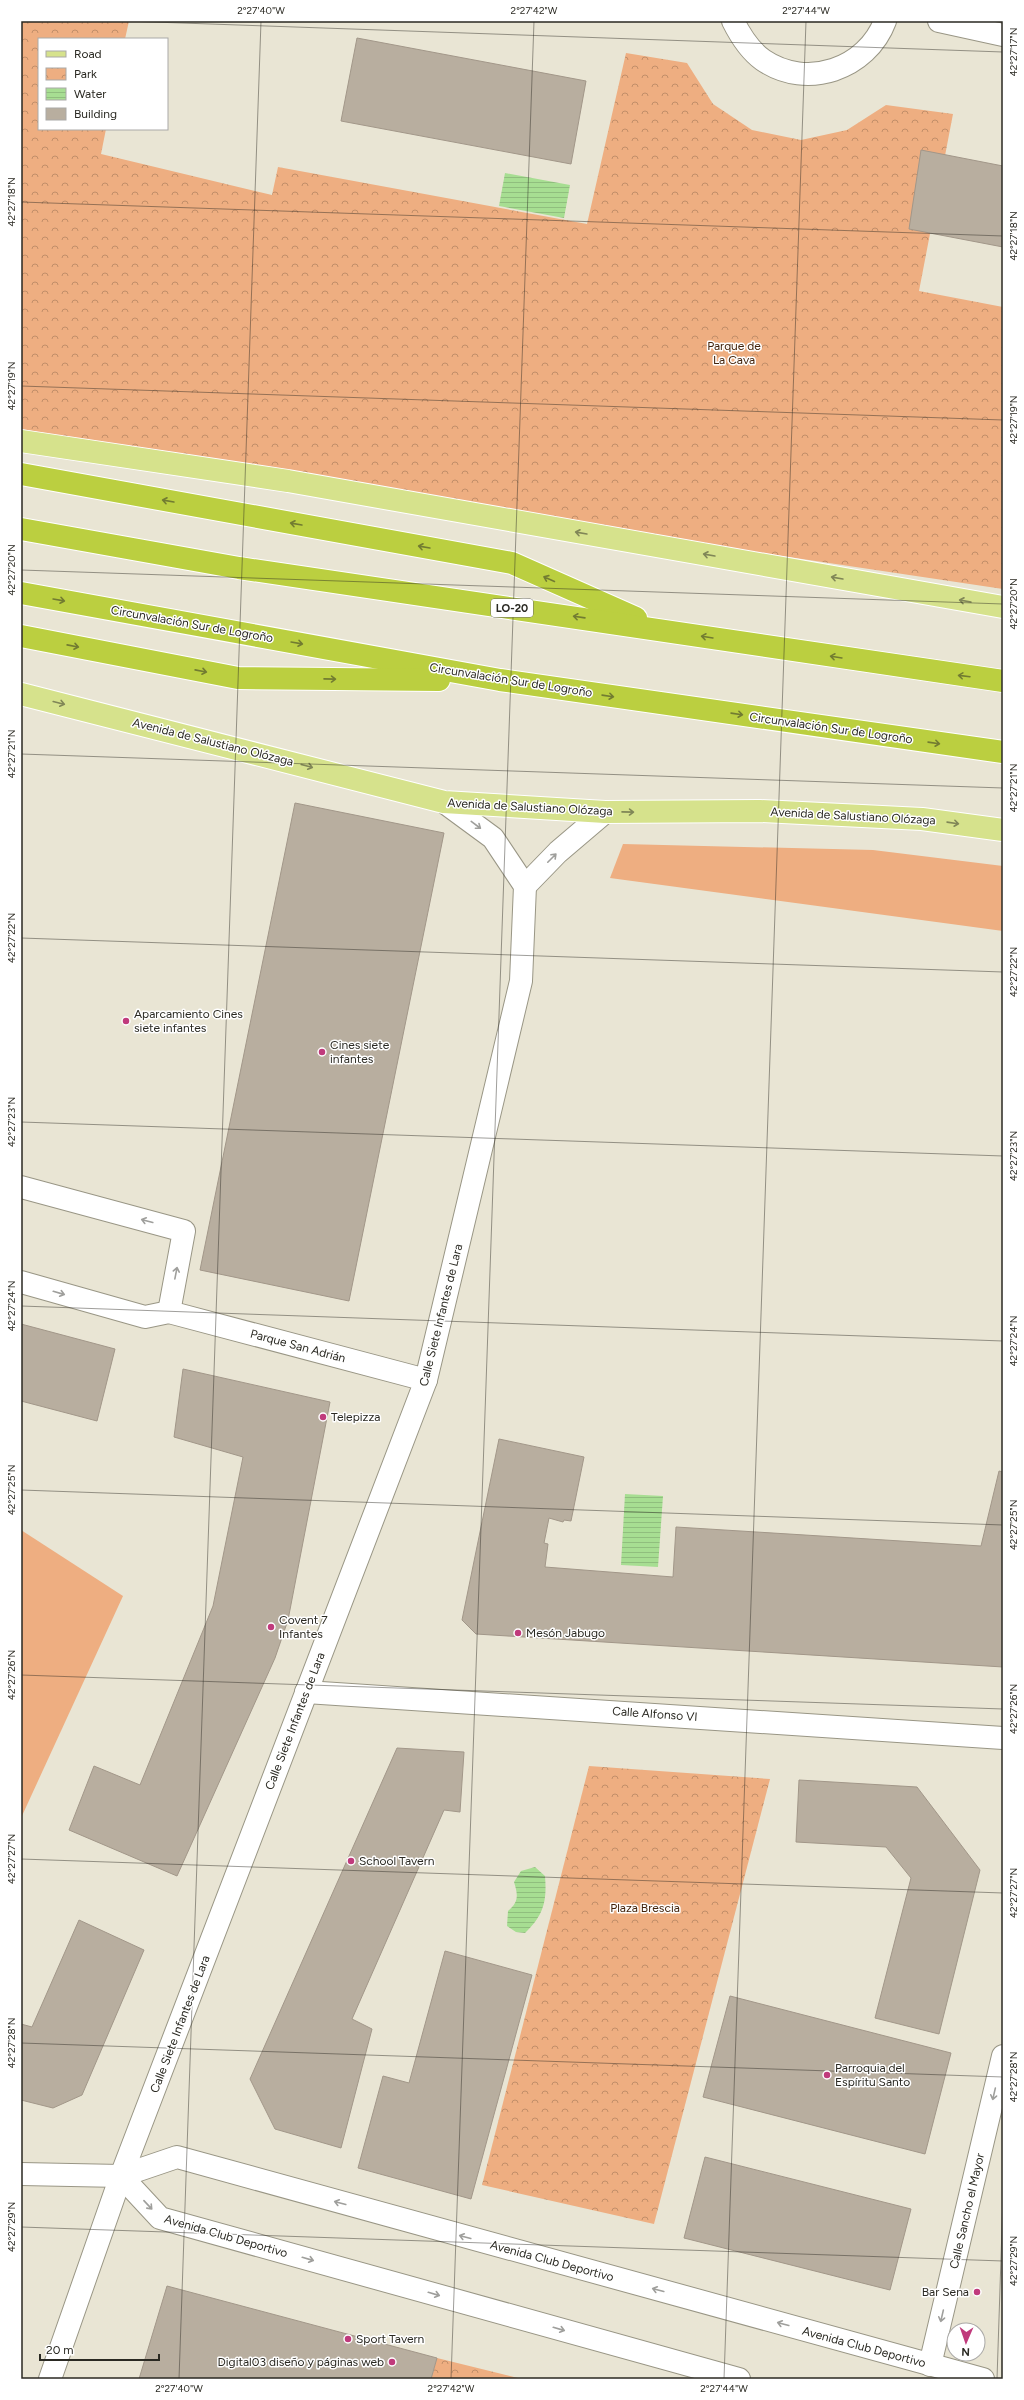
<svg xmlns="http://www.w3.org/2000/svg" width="1024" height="2400" viewBox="0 0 1024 2400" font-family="Figtree,sans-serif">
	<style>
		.green { fill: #eeae81 }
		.park { fill: url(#park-crowns) }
		.water { fill: url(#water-rules) }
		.building { fill: #b8ae9f; stroke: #a29789 }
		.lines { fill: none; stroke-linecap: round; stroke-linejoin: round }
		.street-casing { stroke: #999685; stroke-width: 24 }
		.primary-casing { stroke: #fff; stroke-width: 24 }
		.highway-casing { stroke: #fff; stroke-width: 24 }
		.street { stroke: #fff; stroke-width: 22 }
		.primary { stroke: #d6e28c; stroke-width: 22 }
		.highway { stroke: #bbcf40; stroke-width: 22 }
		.oneway { stroke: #727c31 }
		.oneway2 { stroke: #808657 }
		.oneway3 { stroke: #9f9f9c }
		.ticks { fill: none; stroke: #2a2922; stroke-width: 1; stroke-opacity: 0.45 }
		.poi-dot { fill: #c03a7c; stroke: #fff; stroke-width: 1.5 }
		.labels { text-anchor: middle; stroke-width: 3; stroke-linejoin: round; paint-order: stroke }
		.shield { fill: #fff; stroke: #6a6964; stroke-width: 1 }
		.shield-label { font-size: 11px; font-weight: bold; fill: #2a2922 }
		.park-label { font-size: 12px; fill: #42230b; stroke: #fff }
		.street-label { font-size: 12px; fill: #2a2922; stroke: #fff }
		.poi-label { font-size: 12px; fill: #2a2922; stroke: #fff; text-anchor: start }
		.neatline { fill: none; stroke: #2a2922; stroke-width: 1.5 }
		.ticks-label { font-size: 10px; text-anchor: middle; fill: #2a2922 }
	</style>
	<defs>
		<pattern id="park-crowns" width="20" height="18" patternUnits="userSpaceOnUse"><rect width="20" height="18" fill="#eeae81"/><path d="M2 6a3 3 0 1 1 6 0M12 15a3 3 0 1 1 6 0" fill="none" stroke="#c18e69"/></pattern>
		<pattern id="water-rules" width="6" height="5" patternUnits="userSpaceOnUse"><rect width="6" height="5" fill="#a7de92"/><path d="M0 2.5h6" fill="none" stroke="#90be7e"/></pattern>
	</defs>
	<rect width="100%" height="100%" fill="#e9e5d4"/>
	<g class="green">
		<path d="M623,844L873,850L1003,866V931L610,878Z"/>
		<path d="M21,1530L123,1596L21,1818Z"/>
	</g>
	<g class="park">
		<path d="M21,21H129L125,39H39V129H106L101,154L272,195L278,167L587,224L626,53L687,63L713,104L752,130L801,140L847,130L886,105L953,114L919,291L1003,307V589L695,543L21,429Z"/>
		<path d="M589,1766L770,1779L654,2224L482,2185Z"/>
		<path d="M437,2358L522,2379H431Z"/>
	</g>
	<g class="water">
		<path d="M505,173L570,185L564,218L499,206Z"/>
		<path d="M625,1494L663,1496L658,1567L621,1565Z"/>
		<path d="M535,1867L545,1876C547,1901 544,1915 525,1933L516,1932L507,1926L508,1911C519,1902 518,1895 514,1882L521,1871Z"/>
	</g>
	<g class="building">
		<path d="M357,38L586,81L571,164L341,121Z"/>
		<path d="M921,150L1003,166V247L909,229Z"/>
		<path d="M295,803L444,833L349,1301L200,1270Z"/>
		<path d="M21,1324L115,1349L97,1421L21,1401Z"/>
		<path d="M183,1369L330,1402L288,1620L275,1658L177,1876L69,1830L94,1766L140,1785L213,1606L243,1457L174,1437Z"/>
		<path d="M499,1439L584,1457L571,1521L564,1520L563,1522L549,1518L544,1543L548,1544L545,1567L673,1577L676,1527L981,1546L999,1471L1003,1472V1667L476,1634L462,1620Z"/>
		<path d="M397,1748L464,1752L460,1812L444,1810L352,2019L372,2029L341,2148L275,2129L250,2079Z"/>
		<path d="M799,1780L917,1787L980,1870L939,2034L875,2018L911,1878L886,1847L796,1842Z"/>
		<path d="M79,1920L144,1950L82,2095L53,2108L21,2100V2024L32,2027Z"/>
		<path d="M445,1951L532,1975L471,2199L358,2168L383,2076L409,2083Z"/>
		<path d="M730,1996L951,2053L925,2154L703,2097Z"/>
		<path d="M705,2157L911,2209L890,2290L684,2238Z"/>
		<path d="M167,2286L437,2358L431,2379H139Z"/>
	</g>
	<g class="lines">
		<g class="street-casing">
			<g id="street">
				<path d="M733,21C740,35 749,50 763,60C807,90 867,69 885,21"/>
				<path d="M939,21L1003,35"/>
				<path d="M525,886L558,852L605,812"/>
				<path d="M21,1187L184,1231L169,1312"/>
				<path d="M21,1282L145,1317L169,1312L426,1380"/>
				<path d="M306,1692L1003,1738"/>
				<path d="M21,2174L121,2176L177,2157L983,2379"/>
				<path d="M121,2176L160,2218L739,2379"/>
				<path d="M930,2365L1003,2056"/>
				<path d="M50,2379L121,2176L426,1380L521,981L525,886L493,838L444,802"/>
			</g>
		</g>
		<g class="primary-casing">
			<g id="primary">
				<path d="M21,441L288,481L1003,607"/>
				<path d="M21,694L444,802L605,812L760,811L922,819L1003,830"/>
			</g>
		</g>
		<g class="highway-casing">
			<g id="highway">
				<path d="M21,474L512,563L636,618"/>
				<path d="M21,529L239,568L1003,681"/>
				<path d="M21,593L500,680L1003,752"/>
				<path d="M21,636L238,678L439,680"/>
			</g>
		</g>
		<use href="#street" class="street"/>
		<use href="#primary" class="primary"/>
		<use href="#highway" class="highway"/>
	</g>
	<defs><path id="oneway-shaft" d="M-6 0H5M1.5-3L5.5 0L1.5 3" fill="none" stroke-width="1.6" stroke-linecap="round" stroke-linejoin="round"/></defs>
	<g class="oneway">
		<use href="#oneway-shaft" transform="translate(168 501) rotate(-170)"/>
		<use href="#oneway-shaft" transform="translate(296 524) rotate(-170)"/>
		<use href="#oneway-shaft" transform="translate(424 547) rotate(-170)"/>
		<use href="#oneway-shaft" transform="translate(549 579) rotate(-156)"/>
		<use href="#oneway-shaft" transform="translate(59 600) rotate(10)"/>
		<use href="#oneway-shaft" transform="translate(579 617) rotate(-172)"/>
		<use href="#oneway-shaft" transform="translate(707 637) rotate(-171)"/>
		<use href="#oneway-shaft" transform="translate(297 643) rotate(10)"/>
		<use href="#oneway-shaft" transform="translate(73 646) rotate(11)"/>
		<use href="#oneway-shaft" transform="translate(836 657) rotate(-171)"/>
		<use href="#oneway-shaft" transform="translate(201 671) rotate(11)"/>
		<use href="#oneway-shaft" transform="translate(964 676) rotate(-173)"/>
		<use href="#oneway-shaft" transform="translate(330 679) rotate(1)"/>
		<use href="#oneway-shaft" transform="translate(608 696) rotate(8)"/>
		<use href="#oneway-shaft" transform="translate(737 714) rotate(8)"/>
		<use href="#oneway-shaft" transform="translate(934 743) rotate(8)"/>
	</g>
	<g class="oneway2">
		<use href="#oneway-shaft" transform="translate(581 533) rotate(-170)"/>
		<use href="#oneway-shaft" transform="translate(709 555) rotate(-170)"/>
		<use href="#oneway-shaft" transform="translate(837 578) rotate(-170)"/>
		<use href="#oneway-shaft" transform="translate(965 601) rotate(-170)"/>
		<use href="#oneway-shaft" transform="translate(59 703) rotate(14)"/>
		<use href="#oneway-shaft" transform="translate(307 766) rotate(15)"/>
		<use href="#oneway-shaft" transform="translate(628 812) rotate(1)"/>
		<use href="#oneway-shaft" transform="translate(953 823) rotate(8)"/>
	</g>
	<g class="oneway3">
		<use href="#oneway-shaft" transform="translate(476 825) rotate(37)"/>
		<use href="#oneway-shaft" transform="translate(552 858) rotate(-45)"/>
		<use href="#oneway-shaft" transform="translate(147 1221) rotate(-165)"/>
		<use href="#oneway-shaft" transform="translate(176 1273) rotate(-79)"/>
		<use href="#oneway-shaft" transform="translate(59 1293) rotate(16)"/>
		<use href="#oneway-shaft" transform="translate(994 2094) rotate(103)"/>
		<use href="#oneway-shaft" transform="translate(340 2203) rotate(-165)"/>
		<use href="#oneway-shaft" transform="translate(148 2205) rotate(47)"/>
		<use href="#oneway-shaft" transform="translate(465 2237) rotate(-165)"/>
		<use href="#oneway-shaft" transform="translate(308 2259) rotate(16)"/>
		<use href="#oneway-shaft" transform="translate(658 2290) rotate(-165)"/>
		<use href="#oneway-shaft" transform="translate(434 2294) rotate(16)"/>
		<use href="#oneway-shaft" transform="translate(942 2316) rotate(103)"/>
		<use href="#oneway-shaft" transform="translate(783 2324) rotate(-165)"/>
		<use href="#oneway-shaft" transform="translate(559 2329) rotate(16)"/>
	</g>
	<path class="ticks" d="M125,21L1003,52M21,202L1003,236M21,386L1003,420M21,570L1003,604M21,754L1003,788M21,938L1003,972M21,1122L1003,1156M21,1306L1003,1341M21,1490L1003,1525M21,1675L1003,1709M21,1859L1003,1893M21,2043L1003,2077M21,2227L1003,2261M179,2379L261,21M451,2379L534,21M724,2379L806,21M997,2379L1003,2198"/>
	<g class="poi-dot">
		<circle cx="126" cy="1021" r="4"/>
		<circle cx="322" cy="1052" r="4"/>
		<circle cx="323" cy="1417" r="4"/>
		<circle cx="271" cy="1627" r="4"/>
		<circle cx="518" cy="1633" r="4"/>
		<circle cx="351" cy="1861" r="4"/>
		<circle cx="827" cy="2075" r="4"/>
		<circle cx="977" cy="2292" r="4"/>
		<circle cx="348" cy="2339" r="4"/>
		<circle cx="392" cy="2362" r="4"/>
	</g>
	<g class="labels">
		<rect class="shield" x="491" y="599" width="42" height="18" rx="3"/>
		<g class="shield-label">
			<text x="512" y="612">LO-20</text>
		</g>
		<g class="park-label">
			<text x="734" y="350">Parque de<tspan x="734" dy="14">La Cava</tspan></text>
			<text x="645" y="1912">Plaza Brescia</text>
		</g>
		<g class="street-label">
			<text transform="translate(192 624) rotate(10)" y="4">Circunvalación Sur de Logroño</text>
			<text transform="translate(511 680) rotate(9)" y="4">Circunvalación Sur de Logroño</text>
			<text transform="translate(831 728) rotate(8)" y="4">Circunvalación Sur de Logroño</text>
			<text transform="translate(213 742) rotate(14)" y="4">Avenida de Salustiano Olózaga</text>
			<text transform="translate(530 807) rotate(3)" y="4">Avenida de Salustiano Olózaga</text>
			<text transform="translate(853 816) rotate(3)" y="4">Avenida de Salustiano Olózaga</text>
			<text transform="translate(441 1315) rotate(-76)" y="4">Calle Siete Infantes de Lara</text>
			<text transform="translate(298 1346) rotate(15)" y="4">Parque San Adrián</text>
			<text transform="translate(655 1714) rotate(4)" y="4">Calle Alfonso VI</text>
			<text transform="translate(295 1721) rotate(-69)" y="4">Calle Siete Infantes de Lara</text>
			<text transform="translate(180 2024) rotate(-69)" y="4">Calle Siete Infantes de Lara</text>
			<text transform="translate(967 2211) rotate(-77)" y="4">Calle Sancho el Mayor</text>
			<text transform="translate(226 2236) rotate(16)" y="4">Avenida Club Deportivo</text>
			<text transform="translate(552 2261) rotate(15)" y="4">Avenida Club Deportivo</text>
			<text transform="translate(864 2347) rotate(15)" y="4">Avenida Club Deportivo</text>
		</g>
		<g class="poi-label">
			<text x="134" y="1018">Aparcamiento Cines<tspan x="134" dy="14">siete infantes</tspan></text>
			<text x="330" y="1049">Cines siete<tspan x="330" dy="14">infantes</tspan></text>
			<text x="331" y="1421">Telepizza</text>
			<text x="279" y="1624">Covent 7<tspan x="279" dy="14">Infantes</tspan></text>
			<text x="526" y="1637">Mesón Jabugo</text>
			<text x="359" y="1865">School Tavern</text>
			<text x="835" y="2072">Parroquia del<tspan x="835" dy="14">Espíritu Santo</tspan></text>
			<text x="969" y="2296" text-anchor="end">Bar Sena</text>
			<text x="356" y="2343">Sport Tavern</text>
			<text x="384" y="2366" text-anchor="end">Digital03 diseño y páginas web</text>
		</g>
	</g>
	<rect width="1024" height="2400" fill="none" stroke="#ffffff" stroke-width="44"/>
	<rect x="38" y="38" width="130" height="92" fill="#ffffff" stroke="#aaa9a7"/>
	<rect x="46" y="51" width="20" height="6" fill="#d6e28c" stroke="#aaa9a7"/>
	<text x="74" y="58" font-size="12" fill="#2a2922">Road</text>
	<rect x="46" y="68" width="20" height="12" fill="url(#park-crowns)" stroke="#aaa9a7"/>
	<text x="74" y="78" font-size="12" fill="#2a2922">Park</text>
	<rect x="46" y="88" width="20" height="12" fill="url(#water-rules)" stroke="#aaa9a7"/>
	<text x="74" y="98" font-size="12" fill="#2a2922">Water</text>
	<rect x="46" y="108" width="20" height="12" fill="#b8ae9f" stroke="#aaa9a7"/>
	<text x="74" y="118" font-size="12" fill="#2a2922">Building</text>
	<g transform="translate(966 2342) rotate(182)"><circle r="19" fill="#ffffff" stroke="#aaa9a7"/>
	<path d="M0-3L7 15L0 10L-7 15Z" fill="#c03a7c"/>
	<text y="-6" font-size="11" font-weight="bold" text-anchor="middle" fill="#2a2922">N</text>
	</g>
	<path d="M40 2354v6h119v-6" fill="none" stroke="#2a2922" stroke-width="2"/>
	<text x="46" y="2354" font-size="12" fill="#2a2922" stroke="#ffffff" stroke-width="3" paint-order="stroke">20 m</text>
	<rect x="22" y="22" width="980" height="2356" class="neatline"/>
	<g class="ticks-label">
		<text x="261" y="14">2°27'40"W</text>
		<text x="534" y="14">2°27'42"W</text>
		<text x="806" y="14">2°27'44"W</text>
		<text transform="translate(1013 52) rotate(-90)" y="4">42°27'17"N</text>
		<text transform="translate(11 202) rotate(-90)" y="4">42°27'18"N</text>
		<text transform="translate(1013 236) rotate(-90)" y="4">42°27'18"N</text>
		<text transform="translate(11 386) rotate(-90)" y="4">42°27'19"N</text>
		<text transform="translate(1013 420) rotate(-90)" y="4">42°27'19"N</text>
		<text transform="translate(11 570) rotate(-90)" y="4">42°27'20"N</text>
		<text transform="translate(1013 604) rotate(-90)" y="4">42°27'20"N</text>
		<text transform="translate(11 754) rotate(-90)" y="4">42°27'21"N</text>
		<text transform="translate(1013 788) rotate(-90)" y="4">42°27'21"N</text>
		<text transform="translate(11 938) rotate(-90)" y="4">42°27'22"N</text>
		<text transform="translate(1013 972) rotate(-90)" y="4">42°27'22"N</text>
		<text transform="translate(11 1122) rotate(-90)" y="4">42°27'23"N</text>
		<text transform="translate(1013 1156) rotate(-90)" y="4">42°27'23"N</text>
		<text transform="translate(11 1306) rotate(-90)" y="4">42°27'24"N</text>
		<text transform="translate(1013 1341) rotate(-90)" y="4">42°27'24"N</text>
		<text transform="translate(11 1490) rotate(-90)" y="4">42°27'25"N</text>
		<text transform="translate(1013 1525) rotate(-90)" y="4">42°27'25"N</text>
		<text transform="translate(11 1675) rotate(-90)" y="4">42°27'26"N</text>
		<text transform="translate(1013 1709) rotate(-90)" y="4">42°27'26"N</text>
		<text transform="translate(11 1859) rotate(-90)" y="4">42°27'27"N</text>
		<text transform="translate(1013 1893) rotate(-90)" y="4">42°27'27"N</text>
		<text transform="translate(11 2043) rotate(-90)" y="4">42°27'28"N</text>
		<text transform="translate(1013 2077) rotate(-90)" y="4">42°27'28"N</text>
		<text transform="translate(11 2227) rotate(-90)" y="4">42°27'29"N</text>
		<text transform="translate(1013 2261) rotate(-90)" y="4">42°27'29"N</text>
		<text x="179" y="2392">2°27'40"W</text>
		<text x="451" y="2392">2°27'42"W</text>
		<text x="724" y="2392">2°27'44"W</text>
	</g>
</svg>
